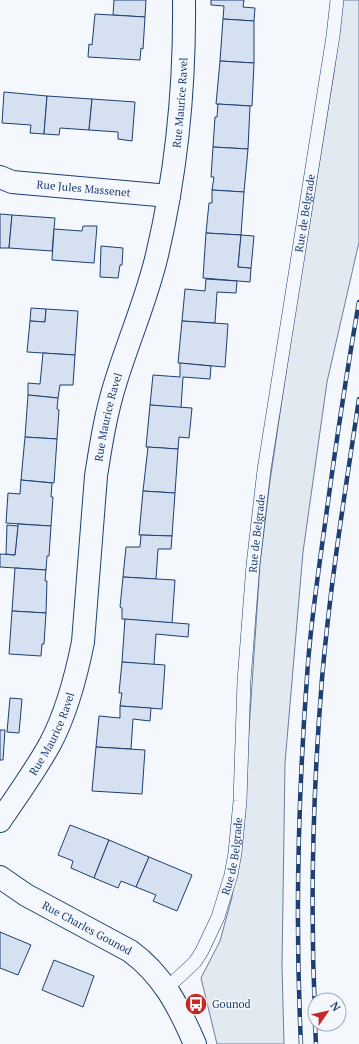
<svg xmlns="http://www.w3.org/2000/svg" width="359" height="1044" viewBox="0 0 359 1044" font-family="'PT Serif',serif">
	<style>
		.green { fill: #e3e9f0; stroke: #687fa3 }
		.building { fill: #d5e0f0; stroke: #1d3f73 }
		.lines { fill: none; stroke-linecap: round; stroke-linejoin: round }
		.lane-casing { stroke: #1d3f73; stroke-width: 14 }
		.street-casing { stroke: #1d3f73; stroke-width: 24 }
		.lane { stroke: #f4f7fb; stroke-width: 13 }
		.street { stroke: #f4f7fb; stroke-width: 22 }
		.rail-casing { stroke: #1d3f73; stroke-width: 4.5 }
		.rail { stroke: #f4f7fb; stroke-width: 3; stroke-dasharray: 9; stroke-linecap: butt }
		.labels { text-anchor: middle; stroke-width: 3; stroke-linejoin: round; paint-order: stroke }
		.street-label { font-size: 11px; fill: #1d3f73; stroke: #f4f7fb }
		.poi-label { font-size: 11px; fill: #1d3f73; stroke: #f4f7fb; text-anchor: start }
	</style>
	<rect width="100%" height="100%" fill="#f4f7fb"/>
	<path class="green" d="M343,0H359V242L327,382L303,552L285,763L282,965L284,1044H217L201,978L220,941L232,897L243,821L260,564L270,481L293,324L334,72Z"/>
	<g class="building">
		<path d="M114,0H146L145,17L113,15Z"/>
		<path d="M211,0H244L243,7L255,8L254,21L223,19L224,6L211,5Z"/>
		<path d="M95,14L145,17L143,49L141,48L140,60L88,57L89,44L92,45Z"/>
		<path d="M223,19L254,21V63L220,61Z"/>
		<path d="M220,61L254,63L252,106L216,104Z"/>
		<path d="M4,92L47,96L44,134L30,133L31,125L2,123Z"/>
		<path d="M47,96L92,99L89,130L60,128L59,135L44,134Z"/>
		<path d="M92,99L135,102L132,141L118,139V132L89,130Z"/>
		<path d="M218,104L250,106L248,149L213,147L215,117H217Z"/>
		<path d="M213,147L248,149L244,192L212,190L214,177H211Z"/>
		<path d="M212,190L244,192L241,235L206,233L209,203H212Z"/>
		<path d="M0,214L12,215L9,248H0Z"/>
		<path d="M12,215L55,218L52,251L9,248Z"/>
		<path d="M83,226H97L94,263L52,260L54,229L82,231Z"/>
		<path d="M206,233L241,235L238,267L251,268L250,282L203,278Z"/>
		<path d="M241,235L254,236L251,268L238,267Z"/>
		<path d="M101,246L123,248L122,265H120L118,278L100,277Z"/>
		<path d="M206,279L237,281L236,293L217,292L215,323L182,321L185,289L205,291Z"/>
		<path d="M31,308L46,309L45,322L30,321Z"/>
		<path d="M46,309L78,311L75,355L27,352L30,321L45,322Z"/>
		<path d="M182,321L228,324L225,367L178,363Z"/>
		<path d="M43,353L75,355L73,385H60L58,398L28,395V383L40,384Z"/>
		<path d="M180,363L211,366L210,379L183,377L181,408L150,405L153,375L180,377Z"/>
		<path d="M28,395L58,398L57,409L59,410L57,439L25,437Z"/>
		<path d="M150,405L192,408L189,438L179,437L178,449L146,447Z"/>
		<path d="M25,437L57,439L54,483L21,480Z"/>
		<path d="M148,447L178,449L175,493L143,491Z"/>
		<path d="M21,480L52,483L51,497H53L51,526L6,523L8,493L20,494Z"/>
		<path d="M143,491L175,493L172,536L139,535Z"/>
		<path d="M18,524L51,526L49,556H47L46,570L0,567V554L15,555Z"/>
		<path d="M7,525L18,526L15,555L6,554Z"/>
		<path d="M141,535L172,536L171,549H158L156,579L123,577L126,547H140Z"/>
		<path d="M15,568L46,570L45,581H47L46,613L12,611Z"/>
		<path d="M123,577L175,580L172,623L122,619V608L120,607Z"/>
		<path d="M12,611L46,613L44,644H42L41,656L9,654Z"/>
		<path d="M125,619L189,624L188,637L156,634L154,665L122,662Z"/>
		<path d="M122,662L165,665L162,709L120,706L122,693H119Z"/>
		<path d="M10,698L22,699L19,733L7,732Z"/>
		<path d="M120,706L151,708L150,721L133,719L131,749L96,747L99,716L120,718Z"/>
		<path d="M0,730H5L3,760H0Z"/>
		<path d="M96,747L145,750L142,794L92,791Z"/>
		<path d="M70,825L109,840L94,878L71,868L73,861L58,855Z"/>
		<path d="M109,840L149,857L136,887L121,881L118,888L94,878Z"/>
		<path d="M149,857L192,875L177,911L153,901L156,895L136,887Z"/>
		<path d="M0,932L31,945L18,975L0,968Z"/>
		<path d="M54,960L94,976L83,1007L42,990Z"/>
	</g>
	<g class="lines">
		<g class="lane-casing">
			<g id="lane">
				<path id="s1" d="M166,989L195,962L202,951L218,917L231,875L235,853L240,801L244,681L253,565L264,470L333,36L337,0"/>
			</g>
		</g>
		<g class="street-casing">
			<g id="street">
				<path id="s2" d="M0,177L12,182L169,196"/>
				<path id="s3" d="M0,821C17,796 35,771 50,744C67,712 76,677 83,642L96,476C101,444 106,412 116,381C129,339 147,298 157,255C177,170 185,87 184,0"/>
				<path id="s4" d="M0,877L26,895L130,951C163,975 179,1007 195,1044"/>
			</g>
		</g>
		<use href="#lane" class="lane"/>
		<use href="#street" class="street"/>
		<g class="rail-casing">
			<g id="rail">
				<path d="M315,1014C310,903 313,790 322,679C330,585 345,492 359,399"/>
				<path d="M315,1024L316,1044"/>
				<path d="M301,1044C295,921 298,799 307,677C310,626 318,575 325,524C335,450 346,376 359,302"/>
			</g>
		</g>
		<use href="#rail" class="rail"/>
	</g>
	<defs>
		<g id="bus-disc" transform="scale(1.15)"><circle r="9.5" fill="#c62828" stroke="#f4f7fb"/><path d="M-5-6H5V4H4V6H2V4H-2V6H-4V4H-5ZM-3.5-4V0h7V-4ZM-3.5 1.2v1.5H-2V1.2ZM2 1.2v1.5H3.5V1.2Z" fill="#fff"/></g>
	</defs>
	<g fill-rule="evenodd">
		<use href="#bus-disc" x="196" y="1004"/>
	</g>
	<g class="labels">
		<g class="street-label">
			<text dy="4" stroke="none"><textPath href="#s3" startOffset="750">Rue Maurice Ravel</textPath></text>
			<text dy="4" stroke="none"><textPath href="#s2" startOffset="85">Rue Jules Massenet</textPath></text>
			<text dy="4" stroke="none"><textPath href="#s1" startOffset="801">Rue de Belgrade</textPath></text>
			<text dy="4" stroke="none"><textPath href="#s3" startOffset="426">Rue Maurice Ravel</textPath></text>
			<text dy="4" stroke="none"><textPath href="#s1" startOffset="477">Rue de Belgrade</textPath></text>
			<text dy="4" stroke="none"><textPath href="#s3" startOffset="102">Rue Maurice Ravel</textPath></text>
			<text dy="4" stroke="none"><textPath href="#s1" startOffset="153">Rue de Belgrade</textPath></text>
			<text dy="4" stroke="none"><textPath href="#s4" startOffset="101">Rue Charles Gounod</textPath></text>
		</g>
		<g class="poi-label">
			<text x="212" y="1008">Gounod</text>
		</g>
	</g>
	<g transform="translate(327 1012) rotate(56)"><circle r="19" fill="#f4f7fb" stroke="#9eadc5"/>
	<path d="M0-3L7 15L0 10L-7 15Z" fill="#c62828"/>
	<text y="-6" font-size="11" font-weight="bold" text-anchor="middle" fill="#1d3f73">N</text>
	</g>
</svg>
